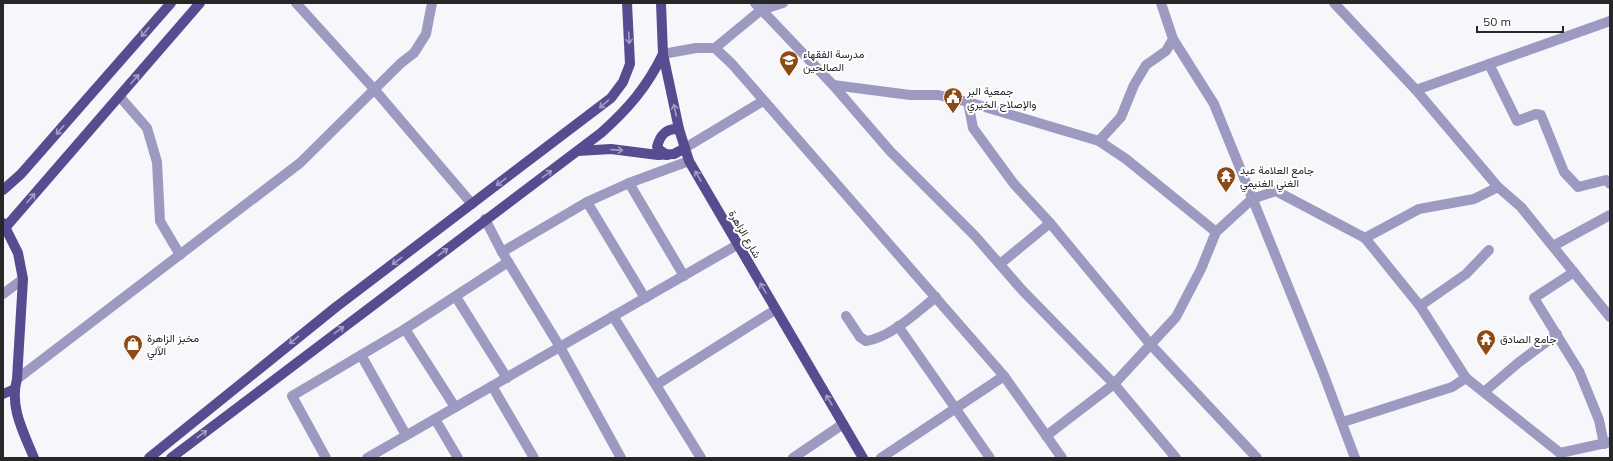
<svg xmlns="http://www.w3.org/2000/svg" width="1613" height="461" viewBox="0 0 1613 461" font-family="Mulish,Vazirmatn,sans-serif">
	<style>
		.lines { fill: none; stroke-linecap: round; stroke-linejoin: round }
		.minor { stroke: #9d9ac1; stroke-width: 10 }
		.major { stroke: #574c8f; stroke-width: 10 }
		.oneway { stroke: #a39dc1 }
		.labels { text-anchor: middle; stroke-width: 4; stroke-linejoin: round; paint-order: stroke }
		.poi-label { font-size: 11px; fill: #272728; stroke: #fff; text-anchor: start }
		.street-label { font-size: 11px; fill: #272728; stroke: #fff }
	</style>
	<rect width="100%" height="100%" fill="#f7f6fa"/>
	<g class="lines">
		<g class="minor">
			<path d="M296,3L374,89L472,204"/>
			<path d="M755,3L833,85L890,151L975,236L1023,291L1114,384L1176,458"/>
			<path d="M1334,3L1416,90L1498,187L1521,207L1610,317"/>
			<path d="M1173,39L1214,104L1322,370L1355,458"/>
			<path d="M715,48L761,10L783,3"/>
			<path d="M663,54L696,48H715L732,64L1004,376L1062,458"/>
			<path d="M1489,64L1517,121L1536,114L1541,115L1564,172L1578,187L1606,180L1610,184"/>
			<path d="M833,85L910,95H938L968,102L1099,141L1126,159L1216,232"/>
			<path d="M1416,90L1610,21"/>
			<path d="M120,97L147,128L157,162L160,221L180,255"/>
			<path d="M968,102L973,128L1014,184L1050,223L1151,345L1257,458"/>
			<path d="M1099,141L1121,117L1134,85L1146,65L1166,51L1173,39L1161,3"/>
			<path d="M685,148L763,101"/>
			<path d="M629,183L684,276"/>
			<path d="M587,202L645,298"/>
			<path d="M485,219L502,252L560,347L621,458"/>
			<path d="M1365,238L1420,306L1466,378L1560,453L1610,442"/>
			<path d="M1553,246L1610,215"/>
			<path d="M502,252L587,202L629,183L689,161"/>
			<path d="M1000,264L1050,223"/>
			<path d="M1574,272L1534,298L1579,371L1599,420L1604,444"/>
			<path d="M3,294L23,279"/>
			<path d="M456,297L507,378"/>
			<path d="M1420,306L1466,274L1489,250"/>
			<path d="M613,316L701,458"/>
			<path d="M846,316L860,337L866,341C890,338 917,312 936,297"/>
			<path d="M898,326L990,458"/>
			<path d="M405,329L455,407"/>
			<path d="M361,355L406,435"/>
			<path d="M17,379L300,163L401,63L414,53L426,34L432,3"/>
			<path d="M656,385L775,310"/>
			<path d="M492,386L534,458"/>
			<path d="M1484,392L1518,363L1557,334"/>
			<path d="M435,419L458,458"/>
			<path d="M1343,422L1452,387L1466,378"/>
			<path d="M1046,436L1114,384L1176,317L1201,269L1216,232L1252,199L1276,191L1365,238L1419,209L1474,199L1498,187"/>
			<path d="M326,458L292,396L405,329L508,262"/>
			<path d="M367,458L737,245"/>
			<path d="M793,458L843,424"/>
			<path d="M881,458L1004,376"/>
		</g>
		<g class="major">
			<path d="M661,3L663,54L679,129L689,161L863,458"/>
			<path d="M578,151L611,149L658,155L674,154L685,148"/>
			<path d="M667,155L661,151L657,147C660,135 666,128 679,129"/>
			<path d="M3,190L21,174L171,3"/>
			<path d="M3,223L18,253L23,279L17,379C9,407 24,433 34,458"/>
			<path d="M5,228L200,3"/>
			<path d="M3,394L15,389"/>
			<path d="M149,458L336,307L611,98L623,82L630,64L627,3"/>
			<path d="M171,458L601,133C628,109 647,87 663,54"/>
		</g>
	</g>
	<defs><path id="oneway-shaft" d="M-6 0H5M1.5-3L5.5 0L1.5 3" fill="none" stroke-width="1.6" stroke-linecap="round" stroke-linejoin="round"/></defs>
	<g class="oneway">
		<use href="#oneway-shaft" transform="translate(145 32) rotate(131)"/>
		<use href="#oneway-shaft" transform="translate(629 38) rotate(87)"/>
		<use href="#oneway-shaft" transform="translate(135 79) rotate(-49)"/>
		<use href="#oneway-shaft" transform="translate(604 104) rotate(139)"/>
		<use href="#oneway-shaft" transform="translate(675 110) rotate(-102)"/>
		<use href="#oneway-shaft" transform="translate(60 130) rotate(131)"/>
		<use href="#oneway-shaft" transform="translate(617 150) rotate(4)"/>
		<use href="#oneway-shaft" transform="translate(547 174) rotate(-36)"/>
		<use href="#oneway-shaft" transform="translate(698 176) rotate(-120)"/>
		<use href="#oneway-shaft" transform="translate(501 182) rotate(143)"/>
		<use href="#oneway-shaft" transform="translate(31 198) rotate(-49)"/>
		<use href="#oneway-shaft" transform="translate(443 252) rotate(-37)"/>
		<use href="#oneway-shaft" transform="translate(397 261) rotate(143)"/>
		<use href="#oneway-shaft" transform="translate(763 288) rotate(-120)"/>
		<use href="#oneway-shaft" transform="translate(339 330) rotate(-37)"/>
		<use href="#oneway-shaft" transform="translate(294 340) rotate(141)"/>
		<use href="#oneway-shaft" transform="translate(829 400) rotate(-121)"/>
		<use href="#oneway-shaft" transform="translate(202 434) rotate(-37)"/>
	</g>
	<defs>
		<g id="school-pin" transform="scale(1)"><path d="M0 17L-7.5 6A9.5 9.5 0 1 1 7.5 6Z" fill="#8c4b16" stroke="#fff"/><path d="M0-5L7-2L0 1L-7-2ZM-4 1L0 2.5L4 1V4Q0 6-4 4Z" fill="#fff"/></g>
		<g id="civic-pin" transform="scale(1)"><path d="M0 17L-7.5 6A9.5 9.5 0 1 1 7.5 6Z" fill="#8c4b16" stroke="#fff"/><path d="M-.6-6.5H3V-4.5H.6V-3L4-1V1h2V6H-6V1h2V-1L-.6-3ZM-1.2 2.5V6h2.4V2.5Z" fill="#fff"/></g>
		<g id="temple-pin" transform="scale(1)"><path d="M0 17L-7.5 6A9.5 9.5 0 1 1 7.5 6Z" fill="#8c4b16" stroke="#fff"/><path d="M0-6L5-2H3V0L6.5 2.5H4V6H1.5V3h-3V6H-4V2.5H-6.5L-3 0V-2H-5Z" fill="#fff"/></g>
		<g id="shop-pin" transform="scale(1)"><path d="M0 17L-7.5 6A9.5 9.5 0 1 1 7.5 6Z" fill="#8c4b16" stroke="#fff"/><path d="M-5-2.5h2.3a2.7 3.5 0 0 1 5.4 0H5L5.5 6h-11ZM-1.5-2.5h3a1.5 2.3 0 0 0-3 0Z" fill="#fff"/></g>
	</defs>
	<g fill-rule="evenodd">
		<use href="#school-pin" x="789" y="60"/>
		<use href="#civic-pin" x="953" y="97"/>
		<use href="#temple-pin" x="1226" y="176"/>
		<use href="#temple-pin" x="1486" y="339"/>
		<use href="#shop-pin" x="133" y="344"/>
	</g>
	<g class="labels">
		<g class="poi-label">
			<text x="803" y="58">مدرسة الفقهاء<tspan x="803" dy="13">الصالحين</tspan></text>
			<text x="967" y="95">جمعية البر<tspan x="967" dy="13">والإصلاح الخيري</tspan></text>
			<text x="1240" y="174">جامع العلامة عبد<tspan x="1240" dy="13">الغني الغنيمي</tspan></text>
			<text x="147" y="342">مخبز الزاهرة<tspan x="147" dy="13">الآلي</tspan></text>
			<text x="1500" y="343">جامع الصادق</text>
		</g>
		<g class="street-label">
			<text transform="translate(745 234) rotate(60)" y="4">شارع الزاهرة</text>
		</g>
	</g>
	<rect width="1613" height="461" fill="none" stroke="#272728" stroke-width="8"/>
	<path d="M1477 26v6h86v-6" fill="none" stroke="#272728" stroke-width="2"/>
	<text x="1483" y="26" font-size="12" fill="#272728" stroke="#ffffff" stroke-width="3" paint-order="stroke">50 m</text>
</svg>
